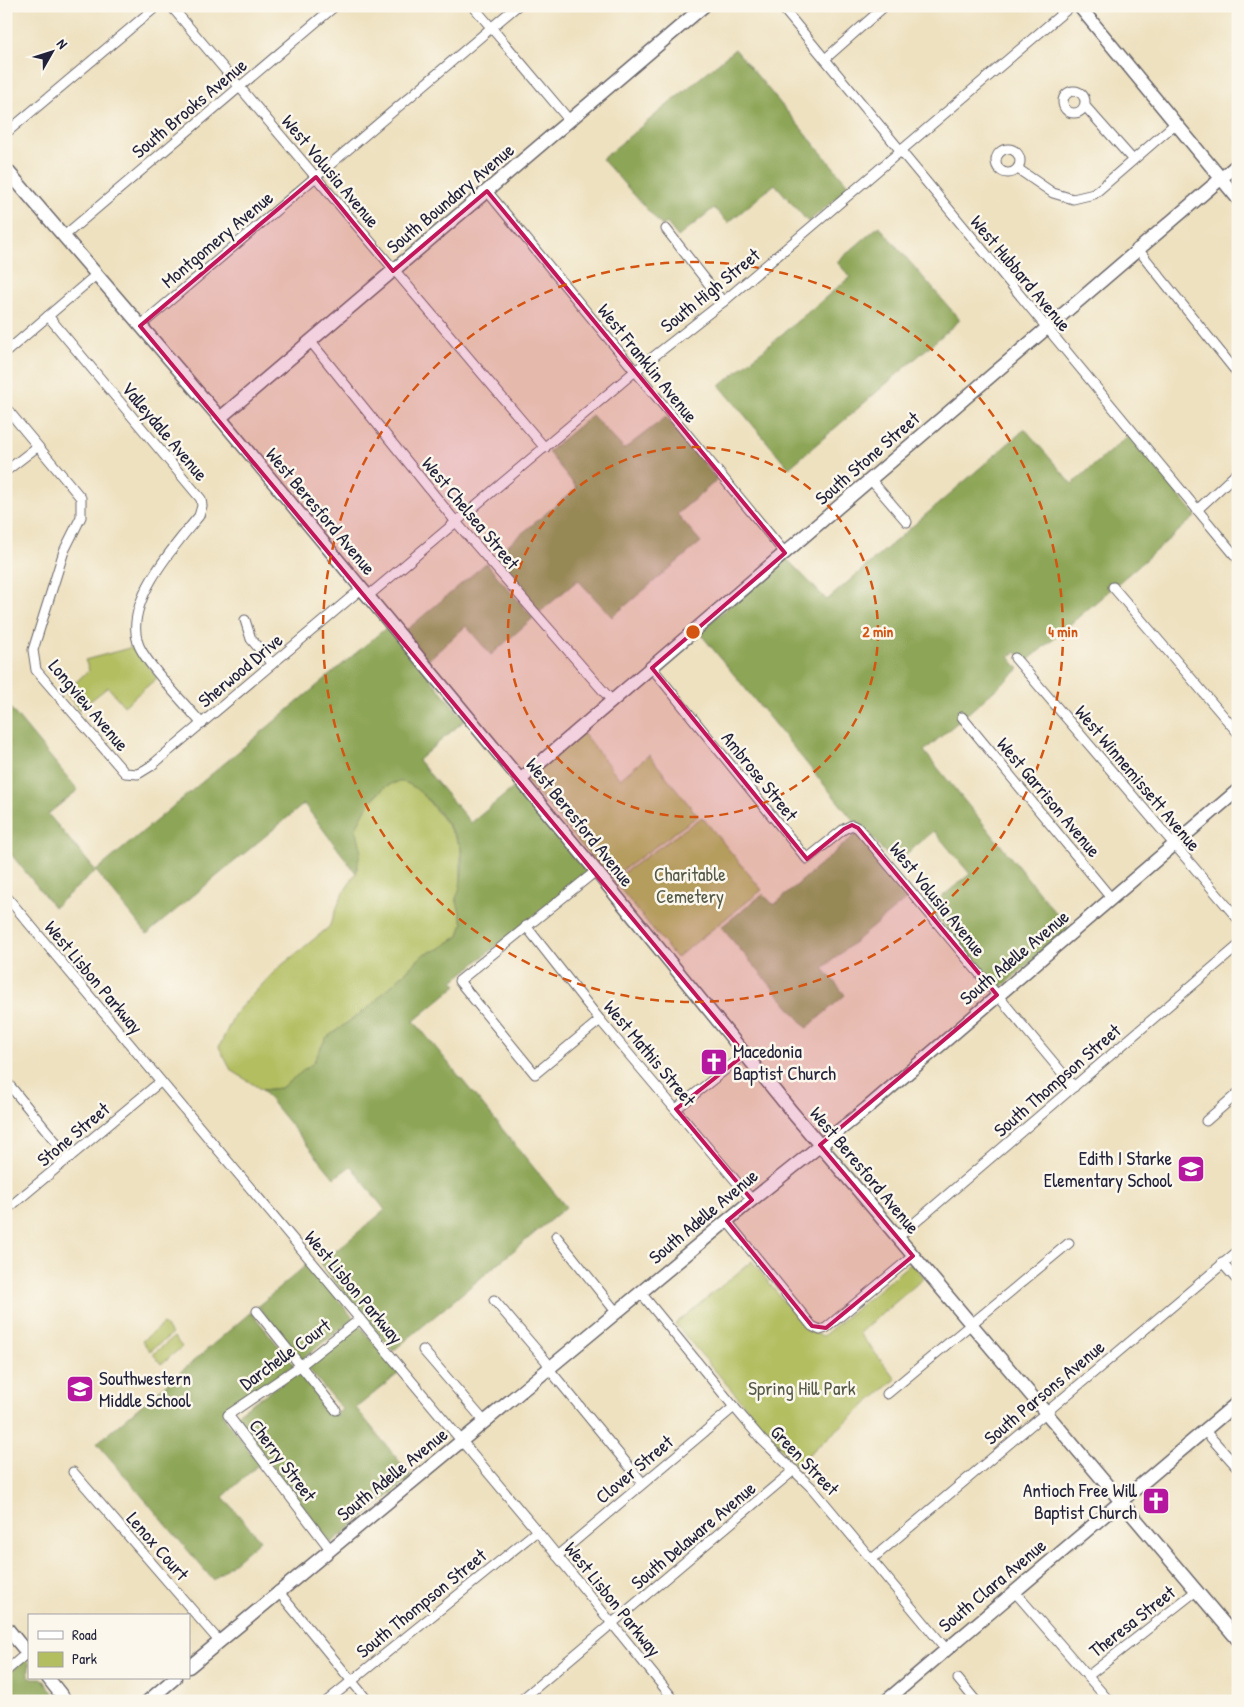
<svg xmlns="http://www.w3.org/2000/svg" width="1244" height="1707" viewBox="0 0 1244 1707" font-family="'Patrick Hand',sans-serif">
	<style>
		.green { fill: #b2be60; stroke: #6a704e }
		.forest { fill: #8da556; stroke: #586448 }
		.lines { fill: none; stroke-linecap: round; stroke-linejoin: round }
		.street-casing { stroke: #69656a; stroke-width: 11 }
		.secondary-casing { stroke: #69656a; stroke-width: 15 }
		.street { stroke: #fff; stroke-width: 9 }
		.secondary { stroke: #fff; stroke-width: 12 }
		.marked { fill: #c2185b; fill-opacity: 0.2; stroke: #c2185b; stroke-width: 4; stroke-linejoin: round }
		.ring { fill: none; stroke: #d45411; stroke-width: 2.5; stroke-dasharray: 9 6 }
		.labels { text-anchor: middle; stroke-width: 5; stroke-linejoin: round; paint-order: stroke }
		.street-label { font-size: 19px; fill: #22223b; stroke: #fbf7ec }
		.park-label { font-size: 19px; fill: #545948; stroke: #fbf7ec }
		.poi-label { font-size: 19px; fill: #22223b; stroke: #fbf7ec; text-anchor: start }
		.centre { fill: #d45411; stroke: #fbf7ec; stroke-width: 2.5 }
		.ring-label { font-size: 15px; text-anchor: middle; font-weight: bold; fill: #d45411; stroke: #fbf7ec; stroke-width: 5; stroke-linejoin: round; paint-order: stroke }
	</style>
	<rect width="100%" height="100%" fill="#fbf7ec"/>
	<filter id="ink" filterUnits="userSpaceOnUse"><feTurbulence type="fractalNoise" baseFrequency=".02" numOctaves="2"/><feDisplacementMap in="SourceGraphic" scale="10" xChannelSelector="R" yChannelSelector="G"/><feConvolveMatrix kernelMatrix="1 2 1 2 8 2 1 2 1" color-interpolation-filters="sRGB"/></filter>
	<filter id="wash" filterUnits="userSpaceOnUse"><feTurbulence type="fractalNoise" baseFrequency=".0096" numOctaves="4" result="noise"/><feDisplacementMap in="SourceGraphic" scale="20" xChannelSelector="R" yChannelSelector="G"/><feGaussianBlur stdDeviation="1.12" result="paint"/><feColorMatrix in="noise" values="0 0 0 0 0 0 0 0 0 0 0 0 0 0 0 0 0 1.4 0 .05"/><feComposite in="paint" operator="in"/></filter>
	<g filter="url(#wash)">
		<rect width="100%" height="100%" fill="#eee1c0"/>
		<g class="green">
			<path d="M133,647L157,678L124,706L108,687L79,710L65,692L89,670L85,660Z"/>
			<path d="M582,732L620,779L649,755L698,816L610,879L526,780Z"/>
			<path d="M400,781L415,786L426,798L446,823L461,847V891L456,898L463,923L459,936L439,949L424,954L368,1008L326,1038L314,1063L281,1088L262,1090L231,1070L219,1047L235,1013L277,969L329,927L342,895L356,873L355,828L369,803L386,786Z"/>
			<path d="M702,817L762,890L676,958L613,880Z"/>
			<path d="M752,1261L806,1330L823,1336L912,1262L924,1278L859,1333L896,1379L796,1465L675,1324Z"/>
			<path d="M163,1324L172,1334L150,1351L142,1341Z"/>
			<path d="M174,1337L182,1347L161,1364L153,1354Z"/>
		</g>
		<g class="forest">
			<path d="M735,49L850,187L808,222L775,184L728,223L714,208L678,237L667,223L662,226L602,159Z"/>
			<path d="M879,226L960,320L789,468L720,386L850,277L837,262Z"/>
			<path d="M592,415L624,449L666,417L717,480L677,514L701,542L612,617L578,580L540,612L493,557L577,488L548,452Z"/>
			<path d="M1025,429L1072,484L1129,435L1196,516L1117,584L1114,581L1107,586L1110,590L1025,663L1016,652L1009,657L1019,669L966,715L963,711L956,716L959,721L924,751L1069,929L998,990L929,907L970,874L934,831L894,864L862,825L853,820L699,632L786,558L827,600Z"/>
			<path d="M486,563L533,618L491,655L466,626L427,661L404,632Z"/>
			<path d="M387,627L465,720L418,760L471,823L518,784L590,870L453,981L457,985L414,1021L566,1207L393,1351L320,1264L385,1210L351,1166L334,1178L262,1090L281,1088L313,1063L326,1038L368,1008L424,954L439,949L459,936L463,923L456,898C462,889 464,855 460,845C453,829 417,778 398,782C376,786 365,810 356,828L361,848L356,873L304,804L147,934L96,871L54,907L6,848V703L78,790L48,814L96,871Z"/>
			<path d="M857,833L909,897L823,968L845,995L807,1028L721,927L763,894L774,905Z"/>
			<path d="M307,1262L354,1319L301,1360L258,1306L304,1267Z"/>
			<path d="M251,1312L294,1365L222,1414L259,1464L223,1497L260,1540L213,1580L97,1443Z"/>
			<path d="M359,1325L399,1373L356,1408L412,1477L331,1543L234,1416L299,1371L336,1415L342,1409L306,1366Z"/>
			<path d="M26,1659L29,1662V1678H42L60,1701H6V1676Z"/>
		</g>
	</g>
	<g filter="url(#ink)">
		<g class="lines">
			<g class="street-casing">
				<g id="street">
					<path d="M171,6L545,448"/>
					<path d="M473,6L570,121"/>
					<path d="M781,6L1238,559"/>
					<path d="M825,59L885,6"/>
					<circle cx="1074" cy="102" r="11"/>
					<path d="M1085,106L1133,160"/>
					<path d="M6,133L157,6"/>
					<circle cx="1008" cy="161" r="12"/>
					<path d="M1018,169L1053,193L1073,199L1094,194L1176,123"/>
					<path d="M487,191L785,553"/>
					<path d="M666,229L723,302"/>
					<path d="M64,236L335,6"/>
					<path d="M1137,248L1238,374"/>
					<path d="M48,316L201,499L202,506L199,516C175,545 124,602 138,643C144,662 187,706 202,724"/>
					<path d="M140,326L517,6"/>
					<path d="M311,342L456,522L612,701"/>
					<path d="M6,352L96,275"/>
					<path d="M6,408L81,498V517L64,551L33,650L36,670L125,773L138,774L151,766L361,589"/>
					<path d="M6,471L37,447"/>
					<path d="M871,480L907,522"/>
					<path d="M1197,510L1238,472"/>
					<path d="M1113,587L1238,733"/>
					<path d="M368,596L634,372L723,302L1071,6"/>
					<path d="M245,620L251,639L272,664"/>
					<path d="M1015,658L1238,919"/>
					<path d="M652,668L807,859L844,829L852,825L858,828L1074,1087"/>
					<path d="M962,717L1111,898"/>
					<path d="M596,871L459,981L535,1074L600,1020"/>
					<path d="M6,896L537,1531L675,1701"/>
					<path d="M526,926L600,1020L752,1200"/>
					<path d="M6,1081L69,1158"/>
					<path d="M676,1109L745,1054"/>
					<path d="M1206,1121L1238,1093"/>
					<path d="M6,1210L160,1082"/>
					<path d="M727,1221L812,1326L820,1330L826,1328L913,1256"/>
					<path d="M556,1236L617,1313"/>
					<path d="M897,1238L1238,946"/>
					<path d="M1222,1263L1238,1281"/>
					<path d="M641,1293L734,1407L762,1440L812,1488L946,1649"/>
					<path d="M494,1300L546,1361L549,1369L642,1482"/>
					<path d="M257,1311L336,1410"/>
					<path d="M423,1350L485,1422"/>
					<path d="M887,1394L1069,1243"/>
					<path d="M1204,1430L1238,1468"/>
					<path d="M73,1472L219,1641"/>
					<path d="M330,1549L228,1415L300,1366L360,1319"/>
					<path d="M557,1556L734,1407"/>
					<path d="M872,1559L1238,1251"/>
					<path d="M278,1591L368,1701"/>
					<path d="M1014,1591L1109,1701"/>
					<path d="M6,1671L27,1653"/>
					<path d="M1088,1676L1196,1591"/>
					<path d="M958,1679L976,1701"/>
					<path d="M327,1701L537,1531"/>
					<path d="M520,1701L794,1470"/>
				</g>
			</g>
			<g class="secondary-casing">
				<g id="secondary">
					<path d="M1079,6L1238,199"/>
					<path d="M6,169L220,418L596,871L792,1112L1238,1640"/>
					<path d="M220,418L704,6"/>
					<path d="M520,780L1238,164"/>
					<path d="M6,1627L29,1655"/>
					<path d="M189,1667L752,1200L867,1108L1238,790"/>
					<path d="M48,1678L66,1701"/>
					<path d="M148,1701L175,1678"/>
					<path d="M886,1701L1238,1402"/>
				</g>
			</g>
			<use href="#street" class="street"/>
			<use href="#secondary" class="secondary"/>
		</g>
	</g>
	<path class="marked" d="M316,177L393,271L487,191L785,553L652,668L807,859L844,829L852,825L858,828L997,995L820,1145L913,1256L826,1328L812,1326L727,1221L752,1200L676,1109L745,1054L140,326Z"/>
	<g class="ring">
		<circle cx="693" cy="632" r="185"/>
		<circle cx="693" cy="632" r="370"/>
	</g>
	<defs>
		<g id="church-square" transform="scale(1.4375)"><rect x="-9" y="-9" width="18" height="18" rx="4" fill="#b5179e" stroke="#fbf7ec"/><path d="M-1.2-6h2.4v3.5h3.3v2.4h-3.3V6h-2.4V-.1h-3.3v-2.4h3.3Z" fill="#fff"/></g>
		<g id="school-square" transform="scale(1.4375)"><rect x="-9" y="-9" width="18" height="18" rx="4" fill="#b5179e" stroke="#fbf7ec"/><path d="M0-5L7-2L0 1L-7-2ZM-4 1L0 2.5L4 1V4Q0 6-4 4Z" fill="#fff"/></g>
	</defs>
	<g fill-rule="evenodd">
		<use href="#church-square" x="714" y="1062"/>
		<use href="#school-square" x="1191" y="1169"/>
		<use href="#school-square" x="80" y="1389"/>
		<use href="#church-square" x="1156" y="1501"/>
	</g>
	<g class="labels">
		<g class="street-label">
			<text transform="translate(189 108) rotate(-40)" y="7">South Brooks Avenue</text>
			<text transform="translate(331 171) rotate(50)" y="7">West Volusia Avenue</text>
			<text transform="translate(450 198) rotate(-40)" y="7">South Boundary Avenue</text>
			<text transform="translate(217 239) rotate(-40)" y="7">Montgomery Avenue</text>
			<text transform="translate(1021 273) rotate(50)" y="7">West Hubbard Avenue</text>
			<text transform="translate(710 290) rotate(-39)" y="7">South High Street</text>
			<text transform="translate(648 363) rotate(51)" y="7">West Franklin Avenue</text>
			<text transform="translate(165 431) rotate(50)" y="7">Valleydale Avenue</text>
			<text transform="translate(867 458) rotate(-41)" y="7">South Stone Street</text>
			<text transform="translate(321 511) rotate(50)" y="7">West Beresford Avenue</text>
			<text transform="translate(471 513) rotate(50)" y="7">West Chelsea Street</text>
			<text transform="translate(240 670) rotate(-40)" y="7">Sherwood Drive</text>
			<text transform="translate(89 705) rotate(50)" y="7">Longview Avenue</text>
			<text transform="translate(760 776) rotate(51)" y="7">Ambrose Street</text>
			<text transform="translate(1138 778) rotate(50)" y="7">West Winnemissett Avenue</text>
			<text transform="translate(1049 797) rotate(50)" y="7">West Garrison Avenue</text>
			<text transform="translate(580 822) rotate(51)" y="7">West Beresford Avenue</text>
			<text transform="translate(938 899) rotate(51)" y="7">West Volusia Avenue</text>
			<text transform="translate(1014 957) rotate(-40)" y="7">South Adelle Avenue</text>
			<text transform="translate(94 977) rotate(50)" y="7">West Lisbon Parkway</text>
			<text transform="translate(650 1053) rotate(50)" y="7">West Mathis Street</text>
			<text transform="translate(1057 1080) rotate(-41)" y="7">South Thompson Street</text>
			<text transform="translate(73 1134) rotate(-40)" y="7">Stone Street</text>
			<text transform="translate(865 1170) rotate(50)" y="7">West Beresford Avenue</text>
			<text transform="translate(703 1216) rotate(-40)" y="7">South Adelle Avenue</text>
			<text transform="translate(354 1287) rotate(50)" y="7">West Lisbon Parkway</text>
			<text transform="translate(285 1354) rotate(-36)" y="7">Darchelle Court</text>
			<text transform="translate(1044 1392) rotate(-40)" y="7">South Parsons Avenue</text>
			<text transform="translate(283 1460) rotate(53)" y="7">Cherry Street</text>
			<text transform="translate(805 1460) rotate(46)" y="7">Green Street</text>
			<text transform="translate(634 1469) rotate(-40)" y="7">Clover Street</text>
			<text transform="translate(392 1474) rotate(-39)" y="7">South Adelle Avenue</text>
			<text transform="translate(693 1535) rotate(-40)" y="7">South Delaware Avenue</text>
			<text transform="translate(158 1546) rotate(49)" y="7">Lenox Court</text>
			<text transform="translate(992 1585) rotate(-40)" y="7">South Clara Avenue</text>
			<text transform="translate(613 1599) rotate(51)" y="7">West Lisbon Parkway</text>
			<text transform="translate(421 1603) rotate(-39)" y="7">South Thompson Street</text>
			<text transform="translate(1132 1621) rotate(-38)" y="7">Theresa Street</text>
		</g>
		<g class="park-label">
			<text x="690" y="881">Charitable<tspan x="690" dy="22">Cemetery</tspan></text>
			<text x="802" y="1395">Spring Hill Park</text>
		</g>
		<g class="poi-label">
			<text x="733" y="1058">Macedonia<tspan x="733" dy="22">Baptist Church</tspan></text>
			<text x="1172" y="1165" text-anchor="end">Edith I Starke<tspan x="1172" dy="22">Elementary School</tspan></text>
			<text x="99" y="1385">Southwestern<tspan x="99" dy="22">Middle School</tspan></text>
			<text x="1137" y="1497" text-anchor="end">Antioch Free Will<tspan x="1137" dy="22">Baptist Church</tspan></text>
		</g>
	</g>
	<circle cx="693" cy="632" r="8" class="centre"/>
	<g class="ring-label">
		<text x="878" y="637">2 min</text>
		<text x="1063" y="637">4 min</text>
	</g>
	<rect width="1244" height="1707" fill="none" stroke="#fbf7ec" stroke-width="25"/>
	<rect x="28" y="1614" width="162" height="65" fill="#fbf7ec" stroke="#a4a2a5"/>
	<rect x="38" y="1631" width="25" height="8" fill="#ffffff" stroke="#a4a2a5"/>
	<text x="72" y="1640" font-size="15" fill="#22223b">Road</text>
	<rect x="38" y="1652" width="25" height="15" fill="#b2be60" stroke="#a4a2a5"/>
	<text x="72" y="1664" font-size="15" fill="#22223b">Park</text>
	<g transform="translate(52 52) rotate(51)" stroke="#fbf7ec" stroke-width="4" paint-order="stroke">
	<path d="M0-4L9 19L0 12L-9 19Z" fill="#22223b"/>
	<text y="-8" font-size="14" font-weight="bold" text-anchor="middle" fill="#22223b">N</text>
	</g>
</svg>
